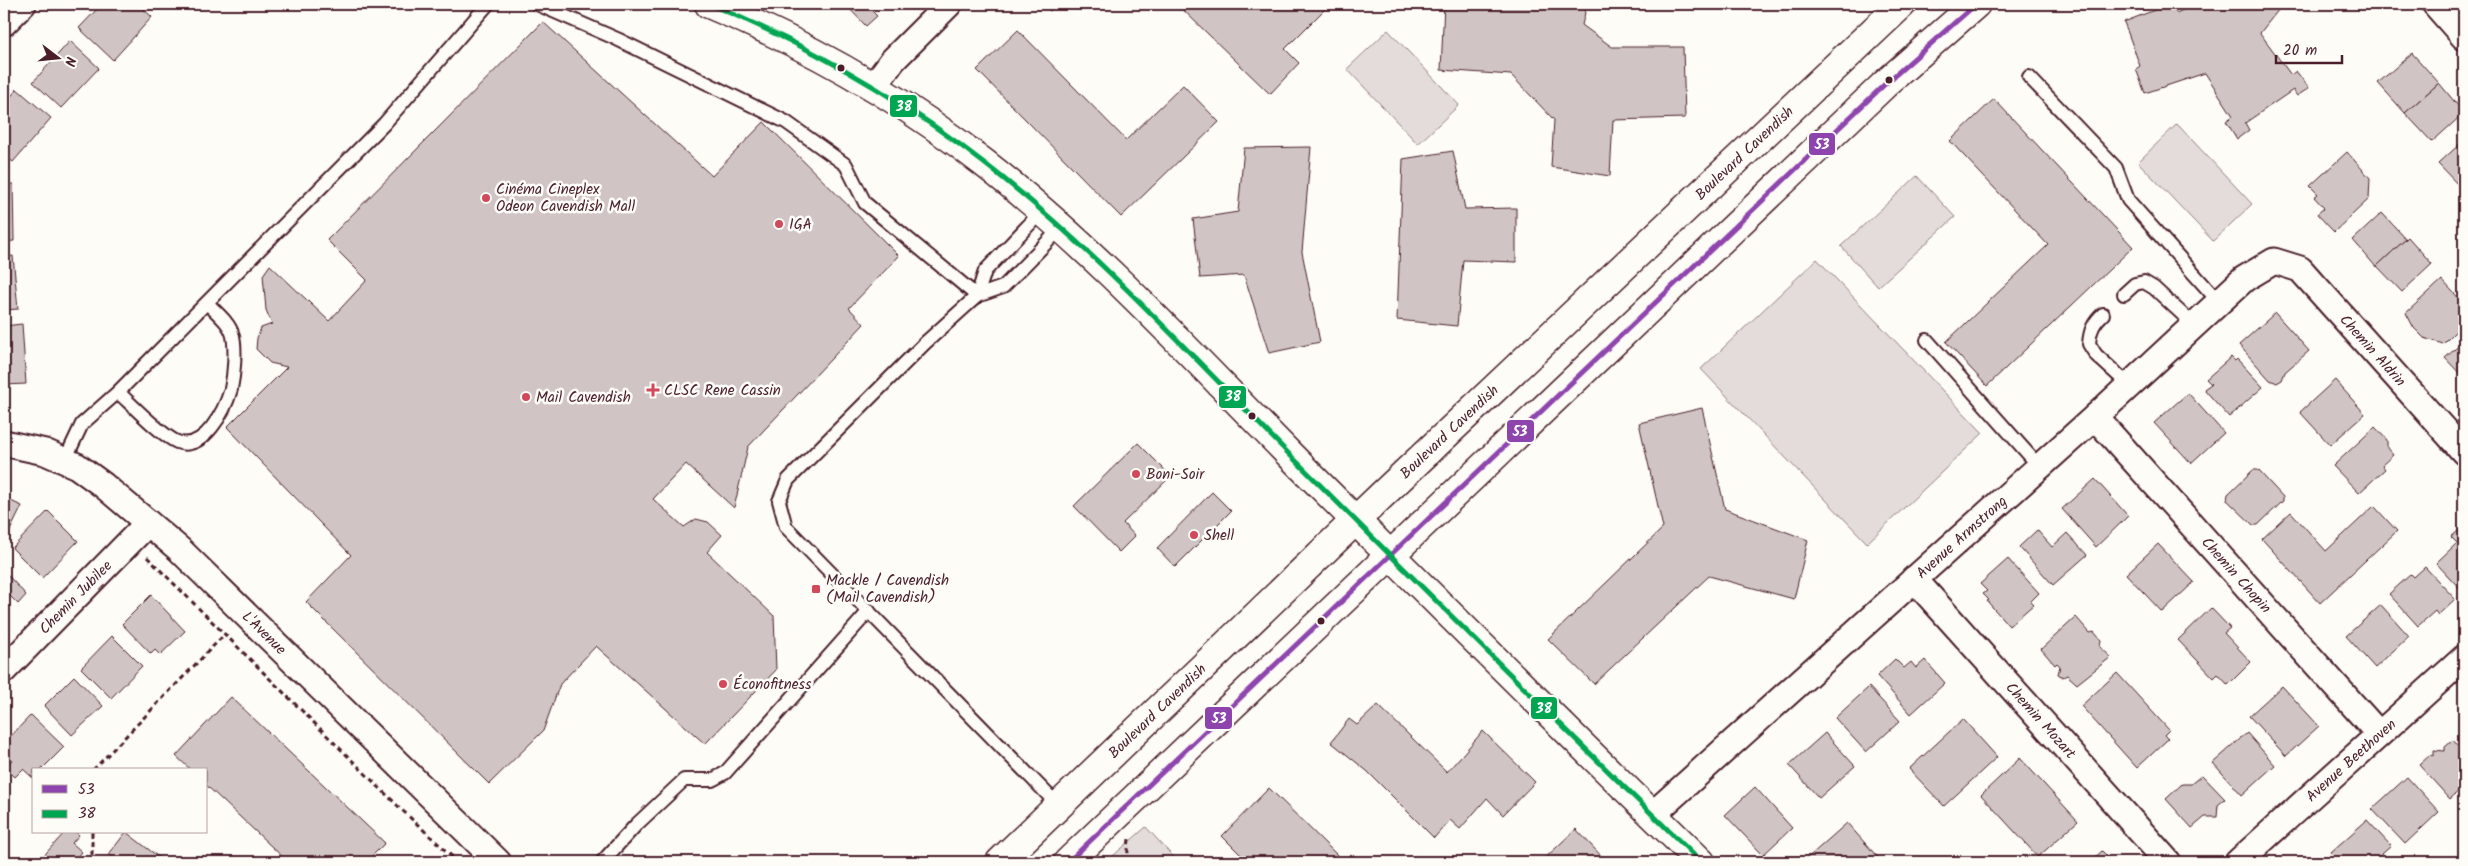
<svg xmlns="http://www.w3.org/2000/svg" width="2468" height="866" viewBox="0 0 2468 866" font-family="Kalam,sans-serif">
	<style>
		.green { fill: #e3dcda; stroke: #967e82 }
		.building { fill: #d0c5c4; stroke: #4a1f2b }
		.lines { fill: none; stroke-linecap: round; stroke-linejoin: round }
		.service-casing { stroke: #4a1f2b; stroke-width: 16 }
		.minor-casing { stroke: #4a1f2b; stroke-width: 29 }
		.tertiary-casing { stroke: #4a1f2b; stroke-width: 31 }
		.secondary-casing { stroke: #4a1f2b; stroke-width: 31 }
		.path { stroke: #4a1f2b; stroke-width: 3; stroke-dasharray: 5 4; stroke-linecap: butt }
		.service { stroke: #fdfcf7; stroke-width: 12 }
		.minor { stroke: #fdfcf7; stroke-width: 25 }
		.tertiary { stroke: #fdfcf7; stroke-width: 28 }
		.secondary { stroke: #fdfcf7; stroke-width: 28 }
		.bus-1-casing { stroke: #fdfcf7; stroke-width: 9 }
		.bus-2-casing { stroke: #fdfcf7; stroke-width: 9 }
		.bus-1 { stroke: #8e44ad; stroke-width: 5 }
		.bus-2 { stroke: #00a651; stroke-width: 5 }
		.bus-dot { fill: #4a1f2b; stroke: #fdfcf7; stroke-width: 2 }
		.poi-dot { fill: #d1495b; stroke: #fdfcf7; stroke-width: 2 }
		.labels { text-anchor: middle; stroke-width: 5; stroke-linejoin: round; paint-order: stroke }
		.street-label { font-size: 15px; fill: #4a1f2b; stroke: #fdfcf7 }
		.poi-label { font-size: 15px; fill: #4a1f2b; stroke: #fdfcf7; text-anchor: start }
		.line-badge { stroke: #fdfcf7; stroke-width: 2 }
		.badge-label { font-size: 14px; text-anchor: middle; font-weight: bold; fill: #fff }
	</style>
	<rect width="100%" height="100%" fill="#fdfcf7"/>
	<filter id="ink" filterUnits="userSpaceOnUse"><feTurbulence type="fractalNoise" baseFrequency=".02" numOctaves="2"/><feDisplacementMap in="SourceGraphic" scale="10" xChannelSelector="R" yChannelSelector="G"/><feConvolveMatrix kernelMatrix="1 2 1 2 8 2 1 2 1" color-interpolation-filters="sRGB"/></filter>
	<g filter="url(#ink)">
		<g class="green">
			<path d="M1388,30L1459,105L1418,144L1347,69Z"/>
			<path d="M2177,124L2252,204L2213,241L2138,162Z"/>
			<path d="M1917,176L1955,217L1878,287L1841,246Z"/>
			<path d="M1817,259L1983,433L1867,543L1701,369Z"/>
			<path d="M1146,827L1178,862H1106Z"/>
		</g>
		<g class="building">
			<path d="M102,4H138L152,17L113,60L79,28Z"/>
			<path d="M845,4H880L872,11L877,16L866,26Z"/>
			<path d="M1043,4H1056L1050,11Z"/>
			<path d="M1177,4H1330L1285,49L1299,63L1270,94Z"/>
			<path d="M1444,4H1587L1582,25L1612,47H1683L1685,118L1613,120L1610,176L1551,167L1554,120L1511,75L1441,70Z"/>
			<path d="M2170,4L2176,13L2198,4H2283L2260,33L2291,75L2296,71L2309,88L2297,96L2293,90L2245,123L2249,130L2237,139L2226,121L2233,116L2205,73L2145,93L2136,69L2140,66L2124,22Z"/>
			<path d="M543,22L712,176L764,122L899,256L849,308L864,324L748,447L734,508L686,464L653,499L684,527L696,519L708,522L722,535L707,552L774,616L776,670L705,744L596,646L560,684L543,731L489,784L306,602L351,555L227,427L287,367L270,363L256,349L257,338L261,328L272,324L266,310L263,275L270,265L329,321L367,280L327,240Z"/>
			<path d="M1018,30L1126,140L1183,85L1219,122L1121,217L977,70Z"/>
			<path d="M70,41L99,68L61,108L33,82Z"/>
			<path d="M2412,53L2439,83L2405,113L2378,83Z"/>
			<path d="M2439,83L2464,113L2432,142L2405,113Z"/>
			<path d="M17,89L51,118L13,162L4,155V105Z"/>
			<path d="M1994,99L2133,247L1987,386L1946,342L2048,245L1950,141Z"/>
			<path d="M2464,140V187L2462,189L2438,164Z"/>
			<path d="M1311,147L1302,252L1320,342L1269,353L1244,275L1200,278L1193,219L1238,212L1244,148Z"/>
			<path d="M1453,151L1465,209L1516,208V262L1463,260L1457,326L1397,320L1403,159Z"/>
			<path d="M2347,152L2370,178L2369,199L2334,232L2317,214L2324,208L2314,197L2318,194L2310,186Z"/>
			<path d="M4,184H13L14,241L4,242Z"/>
			<path d="M2464,187V198L2459,192Z"/>
			<path d="M2382,213L2406,239L2376,267L2353,240Z"/>
			<path d="M2408,237L2432,264L2402,292L2377,266Z"/>
			<path d="M13,256L18,309L4,310V257Z"/>
			<path d="M2442,280L2464,304L2462,306L2464,308V323L2443,344L2424,338L2414,328L2406,313Z"/>
			<path d="M2275,313L2309,351L2285,372L2282,380L2277,383L2270,380L2239,345Z"/>
			<path d="M22,324L26,384L4,385V326Z"/>
			<path d="M2464,341V378L2445,358Z"/>
			<path d="M2231,357L2235,361L2237,359L2263,387L2229,417L2204,389L2211,384L2206,379Z"/>
			<path d="M2335,380L2365,414L2330,445L2300,412Z"/>
			<path d="M2188,393L2224,433L2191,463L2154,423Z"/>
			<path d="M1702,408L1725,509L1808,540L1794,599L1709,576L1594,684L1548,639L1663,528L1639,423Z"/>
			<path d="M2375,427L2387,440V448L2393,455L2382,465L2385,469L2359,493L2333,466Z"/>
			<path d="M1138,443L1171,476L1123,523L1135,536L1119,552L1074,506Z"/>
			<path d="M2253,470H2258L2283,497V501L2258,525H2253L2227,500L2228,494Z"/>
			<path d="M2095,479L2128,516L2096,547L2062,509Z"/>
			<path d="M1212,492L1231,511L1175,567L1157,548Z"/>
			<path d="M4,498L22,506L4,543Z"/>
			<path d="M2374,506L2397,531L2320,603L2262,539L2291,512L2326,551Z"/>
			<path d="M48,511L78,541L42,578L12,548Z"/>
			<path d="M2464,526V591L2463,592L2436,563L2457,543L2451,537Z"/>
			<path d="M2037,530L2052,547L2067,533L2087,555L2053,585L2019,547Z"/>
			<path d="M2158,544L2194,582L2162,612L2126,574Z"/>
			<path d="M2008,559L2039,593L2031,601L2034,604L2009,626L1987,601L1989,600L1983,594L1987,591L1980,584Z"/>
			<path d="M2425,567L2455,599L2438,615L2435,611L2418,626L2389,594L2411,574L2414,577Z"/>
			<path d="M4,571L26,595L18,604L5,591L4,592Z"/>
			<path d="M151,595L185,631L160,655L155,650L151,654L122,624Z"/>
			<path d="M2381,605L2409,636L2375,668L2346,636Z"/>
			<path d="M2211,608L2230,628L2224,633L2251,662L2228,685L2218,674L2214,678L2178,640Z"/>
			<path d="M2076,617L2090,633L2094,632L2101,640L2100,647L2111,657L2077,684L2067,675L2063,677L2058,674L2060,666L2057,663L2055,665L2041,649Z"/>
			<path d="M112,636L142,666L111,698L81,668Z"/>
			<path d="M1895,659L1904,668L1911,662L1916,668L1925,660L1945,683L1911,714L1877,676Z"/>
			<path d="M2117,673L2169,730L2164,735L2168,739L2137,768L2081,706Z"/>
			<path d="M74,676L103,706L72,735L44,706Z"/>
			<path d="M2282,686L2319,726L2286,756L2249,716Z"/>
			<path d="M1869,687L1900,721L1866,752L1835,718Z"/>
			<path d="M231,697L385,843L366,862H288L206,785V770H191L176,756Z"/>
			<path d="M1378,705L1447,772L1483,731L1535,782L1503,815L1487,798L1460,829L1450,820L1434,838L1367,771L1331,742L1349,719L1357,725Z"/>
			<path d="M31,715L64,747L41,770H34L33,778L23,769L15,777L5,767L12,760L4,752V743Z"/>
			<path d="M1963,719L1997,757L1944,806L1909,769Z"/>
			<path d="M1825,733L1855,766L1819,798L1789,765Z"/>
			<path d="M2247,733L2275,765L2242,795L2213,763Z"/>
			<path d="M2453,740L2464,753V786L2450,799L2419,765L2430,755L2434,756V750L2445,751V747Z"/>
			<path d="M2020,758L2078,821L2038,857L1981,795Z"/>
			<path d="M2202,775L2225,799L2218,805L2217,817H2205L2192,828L2166,799L2182,784H2191Z"/>
			<path d="M2407,777L2439,812L2405,844L2372,809Z"/>
			<path d="M1755,787L1792,828L1763,855L1725,815Z"/>
			<path d="M1269,788L1339,857L1335,862H1248L1222,836Z"/>
			<path d="M2367,820L2391,846L2373,862H2340L2331,852Z"/>
			<path d="M1847,823L1882,862H1803Z"/>
			<path d="M1576,829L1605,860L1603,862H1541Z"/>
			<path d="M65,832H76L79,835L72,843L82,852L73,862H38Z"/>
			<path d="M126,832L165,862H119L109,854Z"/>
			<path d="M2102,851L2113,862H2090Z"/>
		</g>
		<g class="lines">
			<g class="service-casing">
				<g id="service">
					<path d="M537,4L617,39L786,122L846,165L865,203L977,296"/>
					<path d="M2029,77L2116,168L2128,200L2219,302"/>
					<path d="M2124,294L2135,284L2144,282L2154,288L2194,325"/>
					<path d="M977,296L985,271L1042,211"/>
					<path d="M2103,314C2093,323 2090,331 2089,344L2096,355L2129,385"/>
					<path d="M1927,340L2038,465"/>
					<path d="M118,392C132,405 161,435 177,442C204,452 225,410 231,389C234,374 236,351 233,336C230,323 216,312 207,303"/>
					<path d="M65,460L82,424L118,392L384,124L488,4"/>
					<path d="M1059,806L786,527L779,501L788,480L925,343L977,296L1003,287L1061,228"/>
					<path d="M602,862L636,825L684,780H712L725,773L869,611"/>
				</g>
			</g>
			<g class="minor-casing">
				<g id="minor">
					<path d="M2435,4L2464,37"/>
					<path d="M4,23L23,4"/>
					<path d="M873,87L893,60L949,4"/>
					<path id="s1" d="M2095,417L2379,734"/>
					<path id="s2" d="M4,443L45,452L77,466L103,485L179,549L498,862"/>
					<path id="s3" d="M1914,579L2168,862"/>
					<path id="s4" d="M4,670L148,523"/>
					<path id="s5" d="M1652,815L2095,417L2244,279L2274,261L2300,269L2464,452"/>
					<path id="s6" d="M2238,862L2464,658"/>
				</g>
			</g>
			<g class="tertiary-casing">
				<path id="tertiary" d="M709,4C806,44 901,98 984,163C1095,249 1192,356 1291,456C1427,592 1563,728 1701,862"/>
			</g>
			<g class="secondary-casing">
				<g id="secondary">
					<path id="s7" d="M1000,862L1383,494L1902,4"/>
					<path d="M1068,862L1885,84L1976,4"/>
				</g>
			</g>
			<g class="path">
				<path d="M147,557L403,811L458,862"/>
				<path d="M93,770L225,634"/>
				<path d="M92,832V862"/>
				<path d="M1127,862L1129,838"/>
			</g>
			<use href="#service" class="service"/>
			<use href="#minor" class="minor"/>
			<use href="#tertiary" class="tertiary"/>
			<use href="#secondary" class="secondary"/>
			<g class="bus-1-casing">
				<path id="bus-1" d="M1068,862L1885,84L1976,4"/>
			</g>
			<g class="bus-2-casing">
				<path id="bus-2" d="M709,4C806,44 901,98 984,163C1095,249 1192,356 1291,456C1427,592 1563,728 1701,862"/>
			</g>
			<use href="#bus-1" class="bus-1"/>
			<use href="#bus-2" class="bus-2"/>
		</g>
	</g>
	<g class="bus-dot">
		<circle cx="841" cy="68" r="4.5"/>
		<circle cx="1889" cy="80" r="4.5"/>
		<circle cx="1252" cy="416" r="4.5"/>
		<circle cx="1321" cy="621" r="4.5"/>
	</g>
	<g class="poi-dot">
		<circle cx="486" cy="198" r="5"/>
		<circle cx="779" cy="224" r="5"/>
		<path d="M650.5 382.5h5v5h5v5h-5v5h-5v-5h-5v-5h5z"/>
		<circle cx="526" cy="397" r="5"/>
		<circle cx="1136" cy="474" r="5"/>
		<circle cx="1194" cy="535" r="5"/>
		<rect x="811" y="584" width="10" height="10" rx="2.5"/>
		<circle cx="723" cy="684" r="5"/>
	</g>
	<g class="labels">
		<g class="street-label">
			<text dy="5" stroke="none"><textPath href="#s7" startOffset="1028">Boulevard Cavendish</textPath></text>
			<text dy="5" stroke="none"><textPath href="#s5" startOffset="970">Chemin Aldrin</textPath></text>
			<text dy="5" stroke="none"><textPath href="#s7" startOffset="622">Boulevard Cavendish</textPath></text>
			<text dy="5" stroke="none"><textPath href="#s5" startOffset="416">Avenue Armstrong</textPath></text>
			<text dy="5" stroke="none"><textPath href="#s1" startOffset="212">Chemin Chopin</textPath></text>
			<text dy="5" stroke="none"><textPath href="#s4" startOffset="102">Chemin Jubilee</textPath></text>
			<text dy="5" stroke="none"><textPath href="#s2" startOffset="328">L'Avenue</textPath></text>
			<text dy="5" stroke="none"><textPath href="#s7" startOffset="218">Boulevard Cavendish</textPath></text>
			<text dy="5" stroke="none"><textPath href="#s3" startOffset="190">Chemin Mozart</textPath></text>
			<text dy="5" stroke="none"><textPath href="#s6" startOffset="152">Avenue Beethoven</textPath></text>
		</g>
		<g class="poi-label">
			<text x="496" y="194">Cinéma Cineplex<tspan x="496" dy="17">Odeon Cavendish Mall</tspan></text>
			<text x="789" y="229">IGA</text>
			<text x="664" y="395">CLSC Rene Cassin</text>
			<text x="536" y="402">Mail Cavendish</text>
			<text x="1146" y="479">Boni-Soir</text>
			<text x="1204" y="540">Shell</text>
			<text x="826" y="585">Mackle / Cavendish<tspan x="826" dy="17">(Mail Cavendish)</tspan></text>
			<text x="733" y="689">Éconofitness</text>
		</g>
	</g>
	<g class="line-badge">
		<rect x="889" y="94" width="29" height="24" rx="5" fill="#00a651"/>
		<rect x="1808" y="132" width="28" height="24" rx="5" fill="#8e44ad"/>
		<rect x="1218" y="385" width="29" height="24" rx="5" fill="#00a651"/>
		<rect x="1506" y="419" width="29" height="24" rx="5" fill="#8e44ad"/>
		<rect x="1530" y="696" width="28" height="24" rx="5" fill="#00a651"/>
		<rect x="1204" y="706" width="29" height="24" rx="5" fill="#8e44ad"/>
	</g>
	<g class="badge-label">
		<text x="904" y="111">38</text>
		<text x="1822" y="149">53</text>
		<text x="1233" y="401">38</text>
		<text x="1520" y="436">53</text>
		<text x="1544" y="713">38</text>
		<text x="1219" y="723">53</text>
	</g>
	<rect width="2468" height="866" fill="none" stroke="#fdfcf7" stroke-width="20"/>
	<rect x="10" y="10" width="2448" height="846" fill="none" stroke="#4a1f2b" stroke-width="2" filter="url(#ink)"/>
	<rect x="32" y="768" width="175" height="65" fill="#fdfcf7" stroke="#b5a4a5"/>
	<rect x="42" y="785" width="25" height="8" fill="#8e44ad" stroke="#b5a4a5"/>
	<text x="78" y="794" font-size="15" fill="#4a1f2b">53</text>
	<rect x="42" y="810" width="25" height="8" fill="#00a651" stroke="#b5a4a5"/>
	<text x="78" y="818" font-size="15" fill="#4a1f2b">38</text>
	<g transform="translate(58 58) rotate(106)" stroke="#fdfcf7" stroke-width="4" paint-order="stroke">
	<path d="M0-4L9 19L0 12L-9 19Z" fill="#4a1f2b"/>
	<text y="-8" font-size="14" font-weight="bold" text-anchor="middle" fill="#4a1f2b">N</text>
	</g>
	<path d="M2276 55v8h66v-8" fill="none" stroke="#4a1f2b" stroke-width="2.5"/>
	<text x="2283" y="55" font-size="15" fill="#4a1f2b" stroke="#fdfcf7" stroke-width="4" paint-order="stroke">20 m</text>
</svg>
